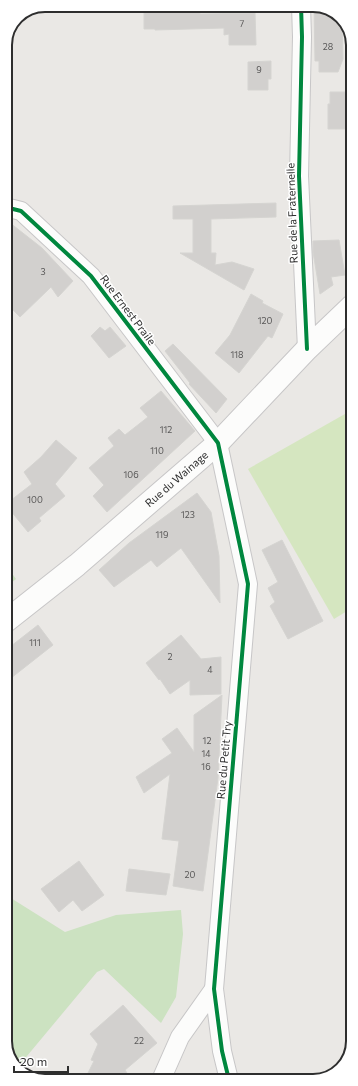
<svg xmlns="http://www.w3.org/2000/svg" width="358" height="1086" viewBox="0 0 358 1086" font-family="Commissioner,sans-serif">
	<style>
		.green { fill: #cce2c1 }
		.pitch { fill: #d5e6c0 }
		.building { fill: #d2d0ce; stroke: #d5d4d1 }
		.lines { fill: none; stroke-linecap: round; stroke-linejoin: round }
		.street-casing { stroke: #c7c6c7; stroke-width: 20 }
		.secondary-casing { stroke: #c7c6c7; stroke-width: 24 }
		.street { stroke: #fcfcfb; stroke-width: 18 }
		.secondary { stroke: #fcfcfb; stroke-width: 22 }
		.cycleway-casing { stroke: #fff; stroke-width: 6 }
		.cycleway { stroke: #00873e; stroke-width: 4 }
		.labels { text-anchor: middle; stroke-width: 3; stroke-linejoin: round; paint-order: stroke }
		.number-label { font-size: 9px; fill: #585757 }
		.street-label { font-size: 11px; fill: #2e2e2e; stroke: #fff }
		.rim { fill: none; stroke: #2e2e2e; stroke-width: 2 }
	</style>
	<rect width="100%" height="100%" fill="#eae8e5"/>
	<g class="green">
		<path d="M6,565L16,579L6,587Z"/>
		<path d="M6,895L65,932L116,915L181,910L183,934L176,997L161,1023L104,969L97,972L17,1068L6,1051Z"/>
	</g>
	<path class="pitch" d="M352,410V608L334,619L248,469Z"/>
	<g class="building">
		<path d="M314,5H318L339,15L342,19L343,59L338,72H319V61H315Z"/>
		<path d="M200,9V14L255,13L256,45H229V34L224,35V28L155,30V29H144V11Z"/>
		<path d="M271,61V79H268V90H248V62Z"/>
		<path d="M330,92H352V119H350V129H328V104H330Z"/>
		<path d="M276,203V217L211,219V253H216L215,265L232,262L254,269L244,290L180,253H193V219H173V206Z"/>
		<path d="M5,219L42,248L73,281L58,297L51,287L20,317L5,302Z"/>
		<path d="M339,240L345,275L331,277L333,285L320,294L313,252V241Z"/>
		<path d="M251,294L263,301L262,303L283,314L272,338L268,336L239,373L215,353L230,335Z"/>
		<path d="M100,327L105,331L110,327L126,346L109,358L91,336Z"/>
		<path d="M173,344L227,399L216,413L189,384L190,383L165,351Z"/>
		<path d="M161,391L195,431L107,512L93,496L104,485L89,468L114,446L108,438L119,429L125,435L148,417L140,408Z"/>
		<path d="M56,440L77,458L55,484L65,496L39,518L41,521L28,532L6,505V504L32,484L24,472L41,457Z"/>
		<path d="M197,493L211,512L219,556L220,603L181,548L157,567L151,560L114,587L99,570L129,543Z"/>
		<path d="M282,540L323,621L288,639L270,606L275,602L268,588L278,582L262,550Z"/>
		<path d="M38,625L53,645L6,682V650Z"/>
		<path d="M181,635L201,659L221,657V694L190,695V680L170,694L160,679L159,680L146,663Z"/>
		<path d="M222,695L218,778L203,891L173,886L179,841L162,839L170,774L144,793L136,777L172,753L162,739L177,728L194,752V715Z"/>
		<path d="M79,861L104,895L82,911L73,900L59,912L41,889Z"/>
		<path d="M129,869L170,874L166,895L126,891Z"/>
		<path d="M123,1005L157,1043L125,1070L132,1081H84L94,1061L91,1060L98,1044L90,1034Z"/>
	</g>
	<g class="lines">
		<g class="street-casing">
			<g id="street">
				<path d="M301,5L302,37L299,176L307,349"/>
				<path d="M5,207L21,211L91,276L218,443L248,584L214,989L222,1051L229,1080"/>
				<path d="M161,1080L180,1037L214,989"/>
			</g>
		</g>
		<g class="secondary-casing">
			<g id="secondary">
				<path id="s1" d="M6,621L77,565L218,443L307,349L352,306"/>
			</g>
		</g>
		<use href="#street" class="street"/>
		<use href="#secondary" class="secondary"/>
		<g class="cycleway-casing">
			<g id="cycleway">
				<path d="M301,5L302,37L299,176L307,349"/>
				<path d="M5,207L21,211L91,276L218,443L248,584L214,989L222,1051L229,1080"/>
			</g>
		</g>
		<use href="#cycleway" class="cycleway"/>
	</g>
	<g class="labels">
		<g class="number-label">
			<text x="242" y="27">7</text>
			<text x="328" y="50">28</text>
			<text x="259" y="73">9</text>
			<text x="43" y="275">3</text>
			<text x="265" y="324">120</text>
			<text x="237" y="358">118</text>
			<text x="166" y="433">112</text>
			<text x="157" y="454">110</text>
			<text x="131" y="478">106</text>
			<text x="35" y="503">100</text>
			<text x="188" y="518">123</text>
			<text x="162" y="538">119</text>
			<text x="35" y="646">111</text>
			<text x="170" y="660">2</text>
			<text x="210" y="673">4</text>
			<text x="207" y="744">12</text>
			<text x="206" y="757">14</text>
			<text x="206" y="770">16</text>
			<text x="190" y="878">20</text>
			<text x="139" y="1044">22</text>
		</g>
		<g class="street-label">
			<text transform="translate(292 213) rotate(-92)" y="4">Rue de la Fraternelle</text>
			<text transform="translate(128 310) rotate(53)" y="4">Rue Ernest Praile</text>
			<text dy="4" stroke="none"><textPath href="#s1" startOffset="222">Rue du Wainage</textPath></text>
			<text transform="translate(224 760) rotate(-85)" y="4">Rue du Petit Try</text>
		</g>
	</g>
	<path d="M0 0H358V1086H0ZM45 12H313A33 33 0 0 1 346 45V1041A33 33 0 0 1 313 1074H45A33 33 0 0 1 12 1041V45A33 33 0 0 1 45 12Z" fill="#fff" fill-rule="evenodd"/>
	<path class="rim" d="M45 12H313A33 33 0 0 1 346 45V1041A33 33 0 0 1 313 1074H45A33 33 0 0 1 12 1041V45A33 33 0 0 1 45 12Z"/>
	<path d="M14 1066v6h54v-6" fill="none" stroke="#2e2e2e" stroke-width="2"/>
	<text x="20" y="1066" font-size="12" fill="#2e2e2e" stroke="#ffffff" stroke-width="3" paint-order="stroke">20 m</text>
</svg>
